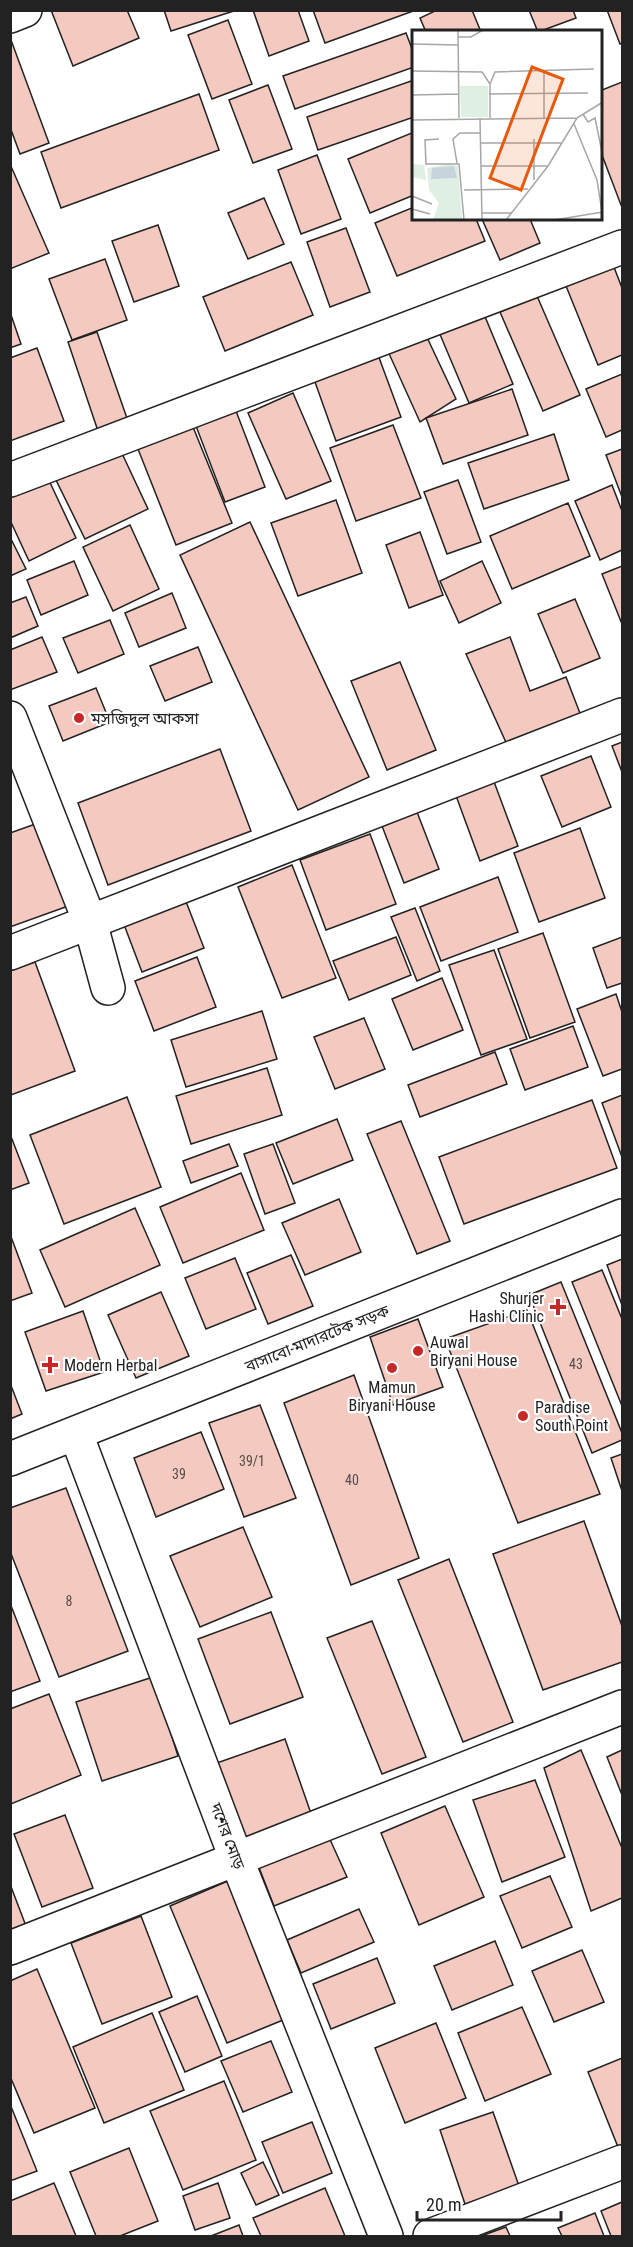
<svg xmlns="http://www.w3.org/2000/svg" width="633" height="2247" viewBox="0 0 633 2247" font-family="'Roboto Condensed','Noto Sans Bengali',sans-serif">
	<style>
		.building { fill: #f3c9c0; stroke: #222; stroke-width: 1.5 }
		.lines { fill: none; stroke-linecap: round; stroke-linejoin: round }
		.minor-casing { stroke: #222; stroke-width: 36 }
		.minor { stroke: #fff; stroke-width: 33 }
		.poi-dot { fill: #c62828; stroke: #fff; stroke-width: 2 }
		.labels { text-anchor: middle; stroke-width: 4.5; stroke-linejoin: round; paint-order: stroke }
		.number-label { font-size: 14px; fill: #564c4a }
		.poi-label { font-size: 16px; fill: #222; stroke: #fff; text-anchor: start }
		.street-label { font-size: 16px; fill: #222; stroke: #fff }
		.inset-road { fill: none; stroke: #a7a7a7; stroke-width: 1.5 }
		.view { fill: #e8590c; fill-opacity: 0.15; stroke: #e8590c; stroke-width: 3 }
		.inset-edge { fill: none; stroke: #222; stroke-width: 3 }
	</style>
	<rect width="100%" height="100%" fill="#fff"/>
	<g class="building">
		<path d="M51,10H127L139,38L73,66Z"/>
		<path d="M164,10H237L171,31Z"/>
		<path d="M253,10H298L309,41L269,56Z"/>
		<path d="M313,10H416L325,43Z"/>
		<path d="M437,10H472L481,32H426L420,18Z"/>
		<path d="M529,10H573L576,18L538,32Z"/>
		<path d="M607,10H622V43L620,44Z"/>
		<path d="M228,20L252,84L212,99L188,35Z"/>
		<path d="M406,33L414,54V67L295,109L283,76Z"/>
		<path d="M11,40L49,143L20,154L10,127Z"/>
		<path d="M414,80V117L318,150L307,117Z"/>
		<path d="M622,82V204L621,205L602,155V90Z"/>
		<path d="M268,85L292,149L253,163L229,100Z"/>
		<path d="M199,94L219,150L61,208L41,152Z"/>
		<path d="M414,132V195L370,213L348,159Z"/>
		<path d="M317,155L341,219L301,234L278,170Z"/>
		<path d="M10,164L49,253L10,269Z"/>
		<path d="M264,198L284,244L248,259L228,213Z"/>
		<path d="M414,207V219H476L485,241L397,276L375,223Z"/>
		<path d="M482,219H530L540,243L500,260Z"/>
		<path d="M158,225L179,286L134,302L112,241Z"/>
		<path d="M346,228L370,292L330,307L307,242Z"/>
		<path d="M105,259L127,320L72,340L49,279Z"/>
		<path d="M291,262L313,315L225,351L203,297Z"/>
		<path d="M612,262L622,288V355L598,365L564,281Z"/>
		<path d="M537,296L580,395L543,411L500,312Z"/>
		<path d="M481,307L513,384L469,403L436,325Z"/>
		<path d="M10,312L21,344L10,348Z"/>
		<path d="M424,331L456,399L420,422L386,347Z"/>
		<path d="M97,332L129,424L99,434L68,342Z"/>
		<path d="M374,344L401,417L336,441L310,368Z"/>
		<path d="M37,348L64,421L10,441V358Z"/>
		<path d="M622,374V430L606,437L586,389Z"/>
		<path d="M512,389L528,435L443,464L426,418Z"/>
		<path d="M293,393L331,481L286,499L248,413Z"/>
		<path d="M236,411L265,487L225,502L196,426Z"/>
		<path d="M393,425L421,498L356,521L330,448Z"/>
		<path d="M193,427L232,523L176,545L138,449Z"/>
		<path d="M554,434L569,480L484,509L468,463Z"/>
		<path d="M119,447L148,509L85,539L55,478Z"/>
		<path d="M622,449V497L606,455Z"/>
		<path d="M46,474L76,538L29,561L10,520V491Z"/>
		<path d="M458,480L481,542L447,554L424,492Z"/>
		<path d="M612,485L622,511V550L600,560L575,501Z"/>
		<path d="M336,500L362,573L298,596L271,523Z"/>
		<path d="M568,503L590,556L512,589L490,536Z"/>
		<path d="M250,522L369,777L298,810L180,555Z"/>
		<path d="M130,525L159,589L113,611L83,547Z"/>
		<path d="M420,532L443,595L409,608L386,545Z"/>
		<path d="M10,537L26,569L10,576Z"/>
		<path d="M74,561L88,595L41,615L27,580Z"/>
		<path d="M482,561L501,603L459,623L440,581Z"/>
		<path d="M622,566V624L602,574Z"/>
		<path d="M172,593L186,628L139,647L125,613Z"/>
		<path d="M26,597L38,626L10,638V603Z"/>
		<path d="M575,599L600,658L563,673L538,614Z"/>
		<path d="M110,620L124,654L78,673L63,638Z"/>
		<path d="M42,637L57,672L10,690V650Z"/>
		<path d="M510,637L530,691L566,677L583,721L509,749L466,654Z"/>
		<path d="M198,647L212,682L165,701L150,666Z"/>
		<path d="M400,662L436,750L387,770L351,681Z"/>
		<path d="M96,688L110,722L63,741L49,706Z"/>
		<path d="M622,742V772L612,746Z"/>
		<path d="M220,749L251,831L108,885L78,803Z"/>
		<path d="M591,756L611,807L562,827L541,776Z"/>
		<path d="M493,779L518,846L480,861L455,793Z"/>
		<path d="M417,812L439,869L404,883L382,826Z"/>
		<path d="M41,822L71,905L10,927V833Z"/>
		<path d="M580,828L605,898L539,922L514,853Z"/>
		<path d="M370,834L396,904L326,930L300,860Z"/>
		<path d="M292,865L336,978L282,998L238,887Z"/>
		<path d="M498,877L518,932L441,961L420,907Z"/>
		<path d="M185,899L204,948L142,972L123,922Z"/>
		<path d="M415,908L440,971L417,981L391,917Z"/>
		<path d="M543,933L575,1022L530,1038L498,949Z"/>
		<path d="M396,937L411,975L349,1000L333,961Z"/>
		<path d="M622,937V983L607,988L593,948Z"/>
		<path d="M494,950L527,1039L481,1055L449,965Z"/>
		<path d="M197,957L216,1007L154,1031L135,981Z"/>
		<path d="M35,962L75,1071L11,1095L10,971Z"/>
		<path d="M442,978L463,1030L413,1050L392,999Z"/>
		<path d="M616,994L622,1012V1069L603,1076L577,1009Z"/>
		<path d="M262,1011L277,1059L186,1087L171,1040Z"/>
		<path d="M364,1018L385,1069L335,1089L314,1037Z"/>
		<path d="M573,1026L588,1067L525,1090L510,1049Z"/>
		<path d="M495,1052L507,1084L420,1117L408,1085Z"/>
		<path d="M267,1068L282,1115L191,1144L176,1096Z"/>
		<path d="M622,1095V1157L602,1103Z"/>
		<path d="M127,1097L161,1187L64,1224L30,1135Z"/>
		<path d="M592,1100L617,1168L464,1224L439,1157Z"/>
		<path d="M337,1119L353,1160L293,1184L276,1143Z"/>
		<path d="M401,1121L450,1241L417,1254L367,1134Z"/>
		<path d="M10,1134L29,1183L10,1190Z"/>
		<path d="M229,1144L238,1166L191,1183L183,1161Z"/>
		<path d="M273,1144L295,1203L265,1214L244,1154Z"/>
		<path d="M241,1173L264,1230L183,1263L160,1207Z"/>
		<path d="M339,1199L361,1252L305,1275L282,1223Z"/>
		<path d="M135,1208L160,1265L65,1307L40,1250Z"/>
		<path d="M10,1234L32,1293L10,1301Z"/>
		<path d="M291,1255L313,1306L268,1324L247,1273Z"/>
		<path d="M235,1258L256,1309L206,1329L185,1278Z"/>
		<path d="M622,1259V1305L607,1265Z"/>
		<path d="M602,1270L622,1319V1406L572,1282Z"/>
		<path d="M561,1282L622,1433V1440L592,1453L529,1295Z"/>
		<path d="M161,1292L189,1356L136,1378L108,1315Z"/>
		<path d="M527,1310L600,1494L518,1523L445,1339Z"/>
		<path d="M83,1311L104,1372L46,1391L25,1332Z"/>
		<path d="M418,1319L443,1387L393,1405L370,1337Z"/>
		<path d="M354,1375L419,1558L351,1585L284,1403Z"/>
		<path d="M10,1383L22,1414L10,1419Z"/>
		<path d="M260,1405L296,1498L244,1517L209,1423Z"/>
		<path d="M201,1432L224,1489L156,1517L134,1458Z"/>
		<path d="M622,1454V1491L611,1458Z"/>
		<path d="M66,1488L128,1651L59,1677L10,1551V1508Z"/>
		<path d="M584,1521L622,1626V1662L543,1690L493,1554Z"/>
		<path d="M243,1527L272,1597L200,1627L170,1556Z"/>
		<path d="M449,1559L513,1722L463,1742L398,1580Z"/>
		<path d="M10,1603L40,1681L10,1692Z"/>
		<path d="M271,1612L303,1697L230,1724L198,1639Z"/>
		<path d="M372,1621L426,1757L382,1774L327,1638Z"/>
		<path d="M153,1677L178,1756L102,1781L76,1702Z"/>
		<path d="M49,1694L81,1775L11,1804L10,1709Z"/>
		<path d="M285,1739L314,1822L243,1847L214,1764Z"/>
		<path d="M581,1750L622,1848V1898L591,1911L544,1768Z"/>
		<path d="M622,1750V1795L607,1757Z"/>
		<path d="M535,1780L565,1857L502,1882L473,1800Z"/>
		<path d="M445,1806L484,1897L419,1925L381,1833Z"/>
		<path d="M65,1815L93,1888L42,1907L14,1834Z"/>
		<path d="M328,1835L347,1877L274,1906L258,1865Z"/>
		<path d="M550,1876L572,1927L522,1948L500,1896Z"/>
		<path d="M230,1880L288,2018L227,2043L170,1906Z"/>
		<path d="M10,1884L26,1926L10,1932Z"/>
		<path d="M359,1909L374,1942L301,1973L287,1940Z"/>
		<path d="M141,1916L172,1997L102,2024L71,1943Z"/>
		<path d="M495,1941L513,1985L452,2010L434,1966Z"/>
		<path d="M582,1950L604,2002L554,2022L532,1971Z"/>
		<path d="M377,1958L395,2003L331,2029L313,1984Z"/>
		<path d="M37,1969L95,2108L34,2133L10,2076V1981Z"/>
		<path d="M197,1996L222,2056L185,2072L159,2012Z"/>
		<path d="M522,2007L551,2074L485,2101L458,2033Z"/>
		<path d="M152,2013L184,2090L104,2123L73,2047Z"/>
		<path d="M436,2023L466,2098L405,2123L375,2048Z"/>
		<path d="M271,2041L292,2092L243,2112L221,2061Z"/>
		<path d="M622,2058V2146L618,2147L588,2072Z"/>
		<path d="M224,2081L256,2160L183,2190L150,2111Z"/>
		<path d="M10,2104L37,2171L10,2181Z"/>
		<path d="M493,2112L519,2186L465,2204L440,2130Z"/>
		<path d="M312,2122L332,2173L283,2193L262,2142Z"/>
		<path d="M129,2148L158,2221L120,2236H96L70,2172Z"/>
		<path d="M263,2162L279,2195L256,2205L241,2173Z"/>
		<path d="M54,2183L76,2236H10V2201Z"/>
		<path d="M218,2183L230,2218L195,2230L183,2196Z"/>
		<path d="M325,2188L345,2236H261L253,2218Z"/>
		<path d="M622,2202V2236H611L601,2211Z"/>
		<path d="M595,2213L604,2236H562L558,2228Z"/>
		<path d="M239,2225L243,2236H211Z"/>
		<path d="M506,2227L510,2236H481Z"/>
	</g>
	<g class="lines">
		<g class="minor-casing">
			<g id="minor">
				<path d="M10,16L25,10"/>
				<path d="M10,480L622,247"/>
				<path d="M10,718L90,922L108,988"/>
				<path d="M10,953L622,715"/>
				<path d="M76,1434L236,1858L386,2236"/>
				<path d="M10,1459L622,1216"/>
				<path d="M10,1948L622,1707"/>
				<path d="M430,2236L622,2162"/>
			</g>
		</g>
		<use href="#minor" class="minor"/>
	</g>
	<g class="poi-dot">
		<circle cx="79" cy="718" r="6"/>
		<path d="M555 1298h6v6h6v6h-6v6h-6v-6h-6v-6h6z"/>
		<circle cx="418" cy="1351" r="6"/>
		<path d="M47 1356h6v6h6v6h-6v6h-6v-6h-6v-6h6z"/>
		<circle cx="392" cy="1368" r="6"/>
		<circle cx="523" cy="1416" r="6"/>
	</g>
	<g class="labels">
		<g class="number-label">
			<text x="576" y="1369">43</text>
			<text x="252" y="1466">39/1</text>
			<text x="179" y="1479">39</text>
			<text x="352" y="1485">40</text>
			<text x="69" y="1606">8</text>
		</g>
		<g class="poi-label">
			<text x="91" y="724">মসজিদুল আকসা</text>
			<text x="544" y="1304" text-anchor="end">Shurjer<tspan x="544" dy="18">Hashi Clinic</tspan></text>
			<text x="430" y="1348">Auwal<tspan x="430" dy="18">Biryani House</tspan></text>
			<text x="64" y="1371">Modern Herbal</text>
			<text x="392" y="1393" text-anchor="middle">Mamun<tspan x="392" dy="18">Biryani House</tspan></text>
			<text x="535" y="1413">Paradise<tspan x="535" dy="18">South Point</tspan></text>
		</g>
		<g class="street-label">
			<text transform="translate(317 1338) rotate(-22)" y="6">বাসাবো-মাদারটেক সড়ক</text>
			<text transform="translate(228 1836) rotate(69)" y="6">দশের মোড়</text>
		</g>
	</g>
	<g transform="translate(412 30)">
		<rect width="190" height="190" fill="#fff"/>
		<path d="M0,134L12,135L14,150L0,147Z" fill="#e0efe3"/>
		<path d="M48,56H76V87H49ZM37,134L46,136L50,190H21L27,173L17,160L15,138Z" fill="#e0efe3"/>
		<path d="M42,136L45,148L19,149L20,138Z" fill="#c7d3dd"/>
		<path class="inset-road" d="M46,0L47,88M46,7H59L71,0M0,14L46,15M0,41L70,42L78,54V88M132,42V88M78,54L83,42L182,39M77,64L176,63M0,65L47,64M171,84L176,92L183,88L191,127M68,88L70,190M0,90L165,88L191,72M162,94L185,150L190,182M27,109L13,110L14,134H47L52,190M69,113H150M45,133L41,109L48,103H69M69,136H136M122,150V109M52,160L116,159M0,166L20,174M0,179L18,184M70,183H99M94,190L136,136L165,88M142,190L191,182"/>
		<path class="view" d="M120,37L151,49L109,160L78,148Z"/>
		<rect width="190" height="190" class="inset-edge"/>
	</g>
	<rect width="633" height="2247" fill="none" stroke="#222222" stroke-width="24"/>
	<path d="M417 2211v9h144v-9" fill="none" stroke="#222222" stroke-width="3"/>
	<text x="426" y="2211" font-size="18" fill="#222222" stroke="#ffffff" stroke-width="4.5" paint-order="stroke">20 m</text>
</svg>
